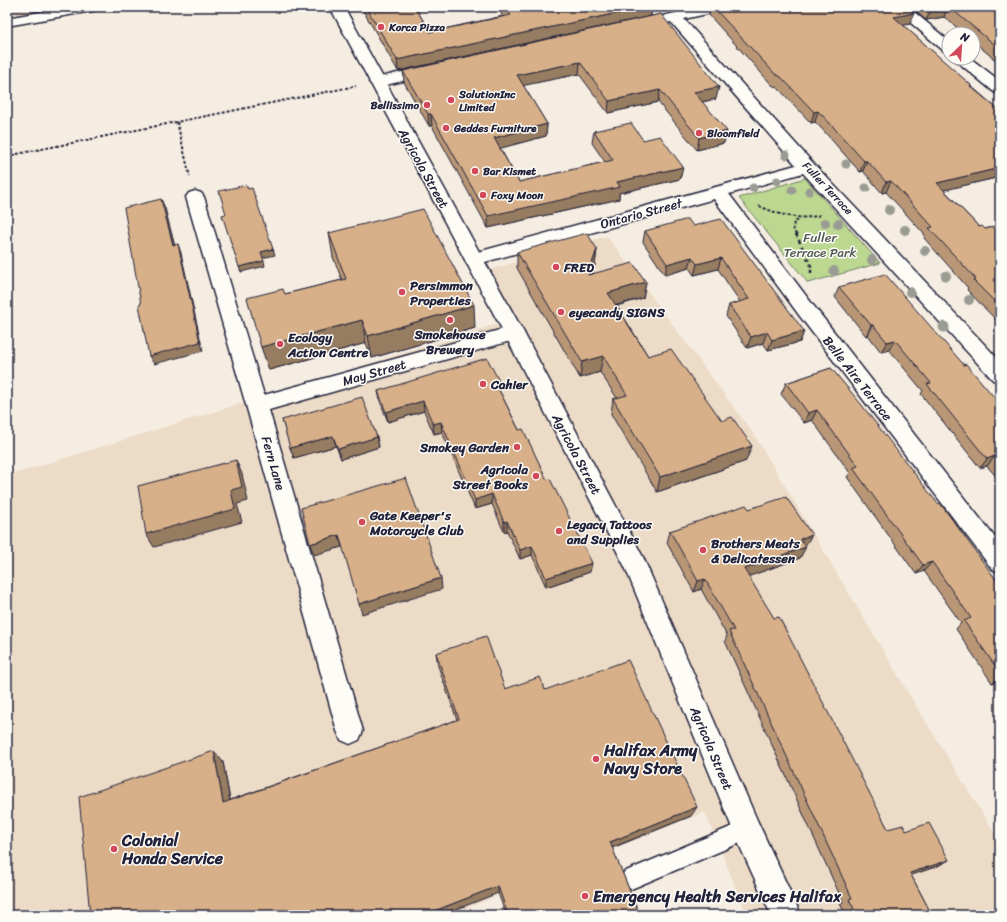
<svg xmlns="http://www.w3.org/2000/svg" width="1007" height="922" viewBox="0 0 1007 922" font-family="Sriracha,sans-serif">
	<style>
		.built { fill: #ecdbc7 }
		.green { fill: #bcd890; stroke: #6f7d66 }
		.lines { fill: none; stroke-linecap: round; stroke-linejoin: round }
		.service-casing { stroke: #22223b; stroke-width: 3 }
		.minor-casing { stroke: #22223b; stroke-width: 3 }
		.tertiary-casing { stroke: #22223b; stroke-width: 3 }
		.path-far1 { stroke: #22223b; stroke-width: 2; stroke-dasharray: 3 2; stroke-linecap: butt }
		.path { stroke: #22223b; stroke-width: 2.5; stroke-dasharray: 3.5 3; stroke-linecap: butt }
		.service { fill: #fdfcf7; fill-rule: evenodd }
		.minor { fill: #fdfcf7; fill-rule: evenodd }
		.tertiary { fill: #fdfcf7; fill-rule: evenodd }
		.tree { fill: #9a9c93 }
		.wall { fill: #b99776; stroke: #22223b }
		.shaded-wall { fill: #967b60; stroke: #22223b }
		.building { fill: #d7b089; stroke: #22223b }
		.poi-dot { fill: #d1495b; stroke: #fdfcf7; stroke-width: 1.5 }
		.labels { text-anchor: middle; stroke-width: 3; stroke-linejoin: round; paint-order: stroke }
		.far-poi-label { font-size: 11px; font-weight: bold; fill: #22223b; stroke: #fdfcf7; text-anchor: start }
		.far-street-label { font-size: 11px; fill: #22223b; stroke: #fdfcf7 }
		.street-label { font-size: 13px; fill: #22223b; stroke: #fdfcf7 }
		.park-label { font-size: 13px; fill: #505954; stroke: #fdfcf7 }
		.poi-label { font-size: 13px; font-weight: bold; fill: #22223b; stroke: #fdfcf7; text-anchor: start }
		.near-poi-label { font-size: 16px; font-weight: bold; fill: #22223b; stroke: #fdfcf7; text-anchor: start }
	</style>
	<rect width="100%" height="100%" fill="#f5ede1"/>
	<filter id="ink" filterUnits="userSpaceOnUse"><feTurbulence type="fractalNoise" baseFrequency=".025" numOctaves="2"/><feDisplacementMap in="SourceGraphic" scale="8" xChannelSelector="R" yChannelSelector="G"/><feConvolveMatrix kernelMatrix="1 2 1 2 8 2 1 2 1" color-interpolation-filters="sRGB"/></filter>
	<g filter="url(#ink)">
		<g class="built">
			<path d="M7,7H32L35,20L7,25Z"/>
			<path d="M607,236L755,436L912,699L1000,842V915H747L705,812L449,915H7V476L507,321L479,273Z"/>
		</g>
		<path class="green" d="M805,178L880,263L808,283L739,198Z"/>
		<g class="lines">
			<g class="service-casing">
				<path id="service" d="M747,820L754,823L757,830L754,837L631,889L624,886L621,879L624,872Z"/>
			</g>
			<g class="minor-casing">
				<g id="minor">
					<path d="M701,7H727L725,10L684,19L813,163L1000,361V382L993,380L803,173L729,194L813,305L1000,544V572L992,569L799,315L714,199L474,265L467,264L465,259L467,254L474,253L796,165L671,22L663,24L658,23L656,20L658,17Z"/>
					<path d="M892,7H908L949,41V52L944,51Z"/>
					<path d="M953,58H970L1000,81V94L994,92Z"/>
					<path d="M432,65L437,67L440,70L437,73L377,87L372,85L369,82L372,79Z"/>
					<path d="M195,191L201,193L204,197L264,395L514,326L521,328L524,333L521,338L269,410L363,731L359,740L350,744L341,740L337,731L246,405L186,197L189,193Z"/>
				</g>
			</g>
			<g class="tertiary-casing">
				<g id="tertiary">
					<path d="M68,7H99L97,10L92,11L7,26V18Z"/>
					<path d="M330,7H344L524,333L643,557L757,820L801,915H771L737,840L625,567L504,333Z"/>
				</g>
			</g>
			<g class="path-far1">
				<path d="M112,11L134,7"/>
				<path d="M177,122L190,177"/>
				<path d="M7,156L356,86"/>
				<path d="M759,206C780,215 799,221 821,215"/>
				<path d="M796,235L793,228L794,222L800,219"/>
			</g>
			<path class="path" d="M796,234L811,266V276"/>
			<use href="#service" class="service"/>
			<use href="#minor" class="minor"/>
			<use href="#tertiary" class="tertiary"/>
		</g>
		<g class="tree">
			<circle cx="786" cy="155" r="4.5"/>
			<circle cx="846" cy="164" r="4.5"/>
			<circle cx="777" cy="181" r="4.5"/>
			<circle cx="753" cy="188" r="4.5"/>
			<circle cx="866" cy="188" r="4.5"/>
			<circle cx="792" cy="190" r="4.5"/>
			<circle cx="809" cy="191" r="4.5"/>
			<circle cx="889" cy="210" r="5"/>
			<circle cx="825" cy="223" r="5"/>
			<circle cx="838" cy="224" r="5"/>
			<circle cx="905" cy="230" r="5"/>
			<circle cx="925" cy="251" r="5"/>
			<circle cx="872" cy="260" r="5"/>
			<circle cx="834" cy="271" r="5"/>
			<circle cx="946" cy="276" r="5"/>
			<circle cx="910" cy="292" r="5"/>
			<circle cx="969" cy="300" r="5"/>
			<circle cx="944" cy="327" r="5.5"/>
		</g>
		<g class="wall">
			<path d="M361,7H415L430,32L503,16L501,14V7H675L651,12V16L398,71Z"/>
			<path d="M710,7H906L910,24L903,25L971,86L1000,111V177L944,190L979,227L985,229L1000,225V324L967,290L968,288L924,238L925,235L886,192L882,193L863,171L860,172L822,129L815,122L811,123L778,88L772,85L709,15Z"/>
			<path d="M910,7H1000V64L973,41V34H965L944,17L926,20Z"/>
			<path d="M661,14L716,99L702,102L724,143L697,150L658,102L608,113L579,74L523,85L547,124L546,136L500,148L519,182L605,162L592,143L594,131L643,140L683,167L680,179L619,193V199L488,228L432,126H429L404,82L403,71Z"/>
			<path d="M693,226L804,331L800,342L768,350L763,343L747,348L726,316L729,305L740,302L718,269L694,275L689,268L665,275L643,242L645,231Z"/>
			<path d="M329,233L475,328L372,358L366,343L269,370L285,294L342,280L333,257Z"/>
			<path d="M597,249L595,265L592,274L646,282L643,298L617,306L648,356L746,461L657,492L611,414L613,399L617,398L600,372L580,378L517,268V252Z"/>
			<path d="M839,287L964,365L1000,404V481L987,466L980,468L921,394L923,391L889,350L881,352L868,335L866,336L835,297Z"/>
			<path d="M831,368L1000,585V680L992,683L956,629L961,623L924,571L916,574L847,477L850,473L812,420L804,423L781,394L786,383Z"/>
			<path d="M499,381V390L590,572L546,587L532,555L520,559L507,531L504,532L492,504L475,509L442,432L434,434L424,411L388,422L380,401L378,391Z"/>
			<path d="M282,420L377,437L379,447L341,459L336,446L294,458Z"/>
			<path d="M749,509L805,546L800,558L748,576L888,829L906,831L938,866L911,875L932,915H846L840,904L843,902L725,641L727,636L701,589L694,592L667,543L670,531Z"/>
			<path d="M436,653L505,689L545,690L691,816L612,848L638,911L635,915H506L498,893L90,915L223,762L230,800L457,720L438,666Z"/>
		</g>
		<g class="shaded-wall">
			<path d="M646,7H675L651,12V16L398,71L397,60Z"/>
			<path d="M944,7H948L944,17L926,20L931,10Z"/>
			<path d="M914,13L910,24L890,28L894,17Z"/>
			<path d="M580,62L579,74L516,87L517,75Z"/>
			<path d="M719,87L716,99L691,104L694,92Z"/>
			<path d="M660,90L658,102L608,113L609,101Z"/>
			<path d="M818,111L815,122L811,123L814,112Z"/>
			<path d="M428,114H431L432,126H429Z"/>
			<path d="M547,124L546,136L494,150V138Z"/>
			<path d="M727,131L724,143L697,150L699,138Z"/>
			<path d="M864,161H867L863,171L860,172Z"/>
			<path d="M683,167L680,179L619,193V199L488,228V216L617,182Z"/>
			<path d="M1000,168V177L932,193L937,183Z"/>
			<path d="M891,181L886,192L882,193L886,182Z"/>
			<path d="M161,199L165,208L177,254L173,245Z"/>
			<path d="M178,244L181,253L203,351L154,364L149,356Z"/>
			<path d="M273,249L275,255L262,258L261,252Z"/>
			<path d="M597,249L595,265L587,291L588,275Z"/>
			<path d="M692,257L689,268L665,275L667,264Z"/>
			<path d="M721,258L718,269L694,275L697,264Z"/>
			<path d="M264,261L265,266L241,272L239,267Z"/>
			<path d="M646,282L643,298L606,308L608,293Z"/>
			<path d="M474,305L475,328L372,358L368,336Z"/>
			<path d="M362,320L366,343L269,370L261,347Z"/>
			<path d="M871,325H873L868,335L866,336Z"/>
			<path d="M804,331L800,342L768,350L772,340Z"/>
			<path d="M767,332L763,343L747,348L751,337Z"/>
			<path d="M895,340L889,350L881,352L887,342Z"/>
			<path d="M603,356L600,372L580,378L582,362Z"/>
			<path d="M499,381V391L495,382Z"/>
			<path d="M423,401L424,411L388,422L386,412Z"/>
			<path d="M817,410L812,420L804,423L808,413Z"/>
			<path d="M441,422L442,432L434,434L433,424Z"/>
			<path d="M333,436L336,446L294,458L290,448Z"/>
			<path d="M377,437L379,447L341,459L338,449Z"/>
			<path d="M752,446L746,461L657,492L660,477Z"/>
			<path d="M995,456L987,466L980,468L987,459Z"/>
			<path d="M236,460L242,474L248,501L237,504L242,522L154,547L146,534Z"/>
			<path d="M492,494V504L475,509V500Z"/>
			<path d="M507,521V531L504,532V522Z"/>
			<path d="M339,535L342,547L314,555L310,544Z"/>
			<path d="M812,535L805,546L800,539Z"/>
			<path d="M532,546V555L520,559V550Z"/>
			<path d="M806,547L800,558L739,580L744,569Z"/>
			<path d="M932,562L924,571L916,574L923,565Z"/>
			<path d="M592,563L590,572L546,587V578Z"/>
			<path d="M441,578L442,589L362,614L359,604Z"/>
			<path d="M705,579L701,589L694,592L698,581Z"/>
			<path d="M1000,677V680L992,683Z"/>
			<path d="M214,751L223,762L232,812L223,803Z"/>
			<path d="M697,807L691,816L606,850L610,842Z"/>
			<path d="M949,860L938,866L900,879L910,873Z"/>
			<path d="M498,886V893L442,915H424Z"/>
			<path d="M638,911L635,915H629Z"/>
		</g>
		<g class="building">
			<path d="M366,7H415L430,32L511,15L504,7H646L397,60Z"/>
			<path d="M713,7H906L914,13L894,17L971,85L970,86L1000,111V168L937,183L979,227L982,226L985,229L1000,225V307L973,280L976,279L929,228L933,227L891,181L886,182L867,161H864L825,118L818,111L814,112L781,77L775,74Z"/>
			<path d="M927,7H944L931,10Z"/>
			<path d="M949,7H1000V49Z"/>
			<path d="M661,14L719,87L694,92L727,131L699,138L660,90L609,101L580,62L517,75L547,124L494,138L519,182L613,160L594,131L631,123L643,140L660,136L683,167L617,182L620,187L488,216L431,114H428L403,71Z"/>
			<path d="M246,185L248,189L252,188L273,249L261,252L264,261L239,267L222,215L226,214L219,191Z"/>
			<path d="M161,199L173,245L178,244L200,342L149,356L139,305L141,304L124,208Z"/>
			<path d="M423,209L474,305L368,336L362,320L261,347L247,298L283,289L285,294L346,279L329,233Z"/>
			<path d="M688,219L693,226L721,219L804,331L772,340L767,332L751,337L729,305L749,299L721,258L697,264L692,257L667,264L645,231Z"/>
			<path d="M587,233L597,249L588,275L633,263L646,282L608,293L648,356L671,349L722,421L732,417L752,446L660,477L613,399L627,395L603,356L582,362L517,252Z"/>
			<path d="M885,274L964,365L966,364L1000,404V463L995,456L987,459L927,384L931,383L895,340L887,342L873,325H871L839,287Z"/>
			<path d="M487,358L499,381L495,382L519,430L523,429L547,480L550,479L592,563L546,578L532,546L520,550L507,521L504,522L492,494L475,500L441,422L433,424L423,401L386,412L378,391Z"/>
			<path d="M831,368L861,404L938,504L940,503L1000,585V673L964,621L971,618L932,562L923,565L853,468L858,466L817,410L808,413L786,383Z"/>
			<path d="M362,397L377,437L338,449L333,436L290,448L282,420Z"/>
			<path d="M236,460L242,487L231,490L235,509L146,534L138,486Z"/>
			<path d="M406,478L441,578L359,604L339,535L310,544L301,508Z"/>
			<path d="M786,497L812,535L800,539L806,547L744,569L774,618L779,617L888,829L903,825L906,831L929,823L949,860L910,873L932,915H857L849,899L852,898L729,631L734,630L705,579L698,581L670,531L746,505L749,509Z"/>
			<path d="M486,636L505,689L540,677L545,690L628,660L697,807L610,842L638,911L629,915H508L498,886L424,915H90L79,797L214,751L223,803L459,719L436,653Z"/>
		</g>
	</g>
	<g class="poi-dot">
		<circle cx="381" cy="27" r="4"/>
		<circle cx="451" cy="100" r="4"/>
		<circle cx="427" cy="105" r="4"/>
		<circle cx="446" cy="128" r="4"/>
		<circle cx="699" cy="133" r="4"/>
		<circle cx="475" cy="171" r="4"/>
		<circle cx="483" cy="195" r="4"/>
		<circle cx="556" cy="267" r="4"/>
		<circle cx="402" cy="292" r="4"/>
		<circle cx="561" cy="312" r="4"/>
		<circle cx="450" cy="320" r="4"/>
		<circle cx="280" cy="344" r="4"/>
		<circle cx="483" cy="384" r="4"/>
		<circle cx="517" cy="447" r="4"/>
		<circle cx="536" cy="476" r="4"/>
		<circle cx="362" cy="522" r="4"/>
		<circle cx="559" cy="531" r="4"/>
		<circle cx="703" cy="550" r="4"/>
		<circle cx="596" cy="759" r="4"/>
		<circle cx="114" cy="849" r="4"/>
		<circle cx="585" cy="896" r="4"/>
	</g>
	<g class="labels">
		<g class="far-poi-label">
			<text x="389" y="31">Korca Pizza</text>
			<text x="459" y="98">SolutionInc<tspan x="459" dy="13">Limited</tspan></text>
			<text x="419" y="109" text-anchor="end">Bellissimo</text>
			<text x="454" y="132">Geddes Furniture</text>
			<text x="707" y="137">Bloomfield</text>
			<text x="483" y="175">Bar Kismet</text>
			<text x="491" y="199">Foxy Moon</text>
		</g>
		<g class="far-street-label">
			<text transform="translate(828 188) rotate(47)" y="4">Fuller Terrace</text>
		</g>
		<g class="street-label">
			<text transform="translate(424 168) rotate(61)" y="5">Agricola Street</text>
			<text transform="translate(641 213) rotate(-15)" y="5">Ontario Street</text>
			<text transform="translate(374 372) rotate(-16)" y="5">May Street</text>
			<text transform="translate(858 378) rotate(52)" y="5">Belle Aire Terrace</text>
			<text transform="translate(577 454) rotate(62)" y="5">Agricola Street</text>
			<text transform="translate(274 463) rotate(74)" y="5">Fern Lane</text>
			<text transform="translate(712 748) rotate(67)" y="5">Agricola Street</text>
		</g>
		<g class="park-label">
			<text x="820" y="242">Fuller<tspan x="820" dy="15">Terrace Park</tspan></text>
		</g>
		<g class="poi-label">
			<text x="564" y="272">FRED</text>
			<text x="410" y="290">Persimmon<tspan x="410" dy="15">Properties</tspan></text>
			<text x="569" y="317">eyecandy SIGNS</text>
			<text x="450" y="339" text-anchor="middle">Smokehouse<tspan x="450" dy="15">Brewery</tspan></text>
			<text x="288" y="342">Ecology<tspan x="288" dy="15">Action Centre</tspan></text>
			<text x="491" y="389">Cahier</text>
			<text x="509" y="452" text-anchor="end">Smokey Garden</text>
			<text x="528" y="474" text-anchor="end">Agricola<tspan x="528" dy="15">Street Books</tspan></text>
			<text x="370" y="520">Gate Keeper's<tspan x="370" dy="15">Motorcycle Club</tspan></text>
			<text x="567" y="529">Legacy Tattoos<tspan x="567" dy="15">and Supplies</tspan></text>
			<text x="711" y="548">Brothers Meats<tspan x="711" dy="15">&amp; Delicatessen</tspan></text>
		</g>
		<g class="near-poi-label">
			<text x="604" y="756">Halifax Army<tspan x="604" dy="18">Navy Store</tspan></text>
			<text x="122" y="846">Colonial<tspan x="122" dy="18">Honda Service</tspan></text>
			<text x="593" y="902">Emergency Health Services Halifax</text>
		</g>
	</g>
	<rect width="1007" height="922" fill="none" stroke="#fdfcf7" stroke-width="24"/>
	<rect x="12" y="12" width="983" height="898" fill="none" stroke="#22223b" stroke-width="1.5" filter="url(#ink)"/>
	<g transform="translate(961 46) rotate(25)"><circle r="19" fill="#fdfcf7" stroke="#a5a5ac"/>
	<path d="M0-3L7 15L0 10L-7 15Z" fill="#d1495b"/>
	<text y="-6" font-size="11" font-weight="bold" text-anchor="middle" fill="#22223b">N</text>
	</g>
</svg>
